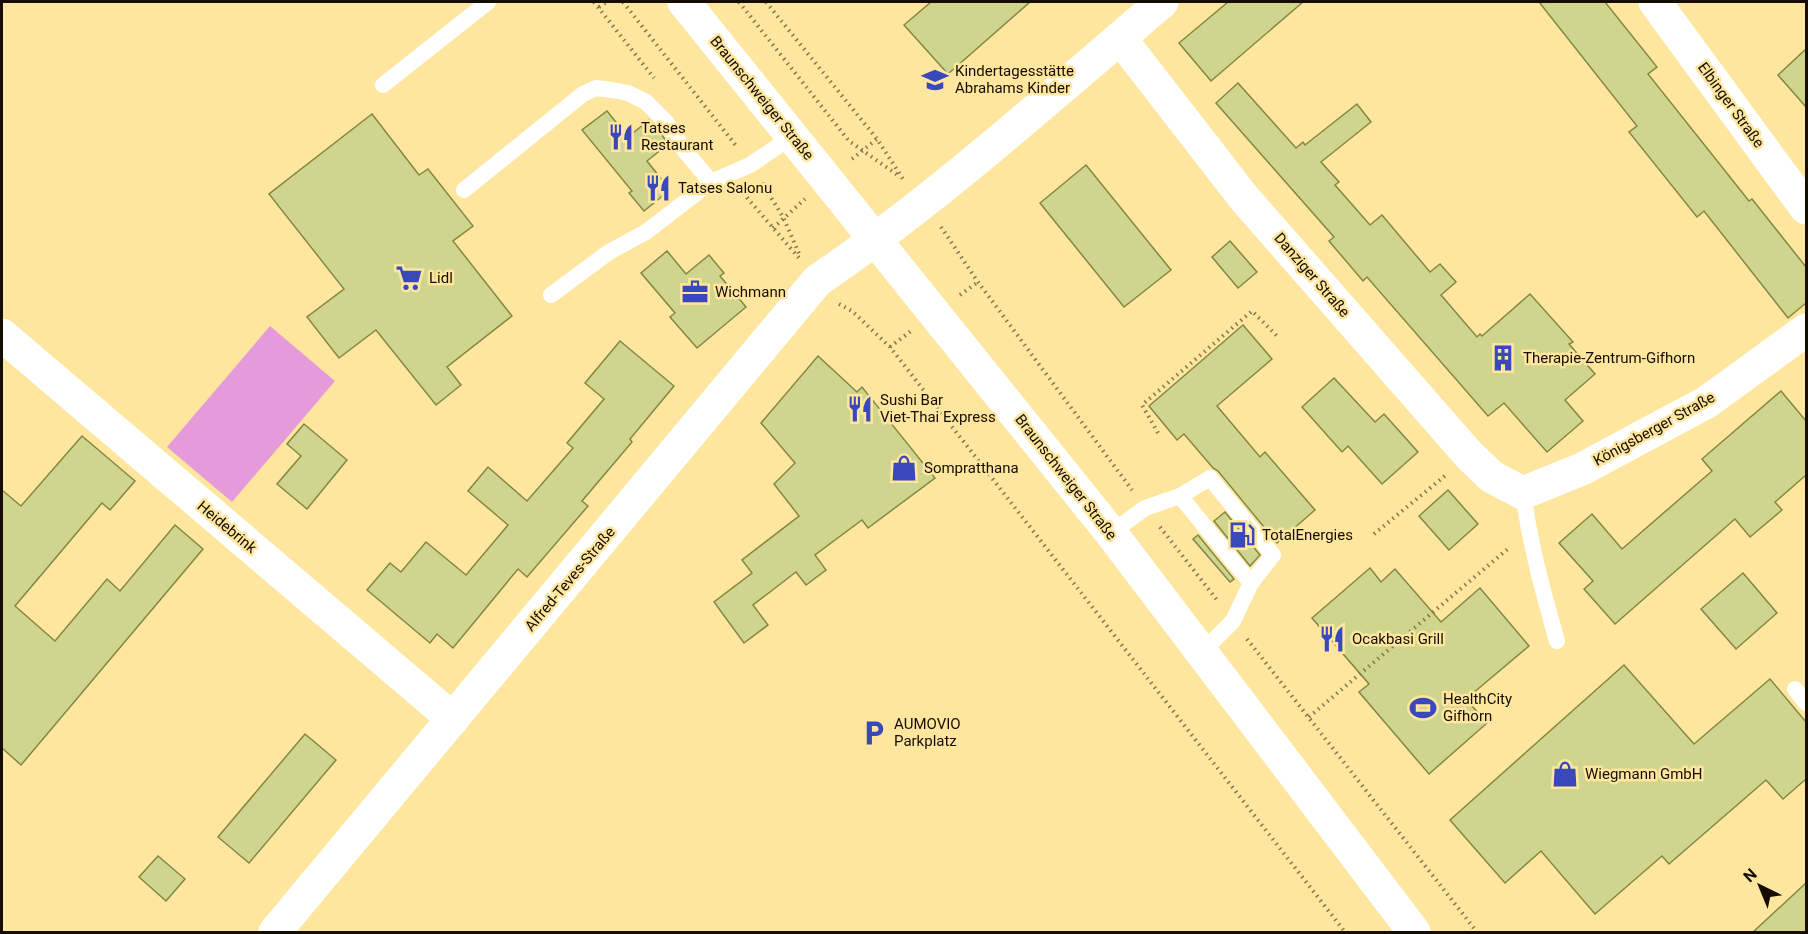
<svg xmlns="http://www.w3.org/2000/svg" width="1808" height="934" viewBox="0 0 1808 934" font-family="Roboto,sans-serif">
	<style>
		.green { fill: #e59bda }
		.building { fill: #d0d58d; stroke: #848742; stroke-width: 1.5 }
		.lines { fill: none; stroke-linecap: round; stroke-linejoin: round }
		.path { stroke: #85764c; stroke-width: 4; stroke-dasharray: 1.5 4.5; stroke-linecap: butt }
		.service { stroke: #fff; stroke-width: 16 }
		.minor { stroke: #fff; stroke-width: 33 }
		.tertiary { stroke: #fff; stroke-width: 33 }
		.labels { text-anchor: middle; stroke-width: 5; stroke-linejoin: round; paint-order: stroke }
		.poi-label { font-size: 15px; fill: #150e00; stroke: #fee69f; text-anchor: start }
		.street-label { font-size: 15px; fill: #150e00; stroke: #fee69f }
	</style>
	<rect width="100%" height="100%" fill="#fee69f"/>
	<path class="green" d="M270,326L335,381L232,502L167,447Z"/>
	<g class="building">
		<path d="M931,2H1030L948,74L904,25Z"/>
		<path d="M1228,2H1303L1211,81L1179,43Z"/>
		<path d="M1539,2H1605L1657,67L1648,74L1749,201L1752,199L1806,267V303L1788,318L1704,211L1697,217L1629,132L1637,126Z"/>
		<path d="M1806,49V107L1778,75Z"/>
		<path d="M1238,83L1296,148L1303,142L1305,145L1357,104L1371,122L1321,162L1339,182L1335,185L1370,225L1382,215L1430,272L1440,264L1456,282L1441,295L1477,337L1480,334L1482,336L1530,294L1573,342L1569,344L1595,374L1565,400L1583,421L1547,452L1504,403L1488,416L1367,277L1363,281L1329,241L1334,237L1216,103Z"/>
		<path d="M607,111L628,137L649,120L658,129L668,144L647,161L670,190L644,211L629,193L632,191L582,130Z"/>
		<path d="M372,114L419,175L428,169L473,226L453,241L512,316L447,367L461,385L436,405L376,330L339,358L307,317L344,289L269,194Z"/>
		<path d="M1086,165L1171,270L1124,307L1040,203Z"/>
		<path d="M1230,241L1257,272L1238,288L1212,257Z"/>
		<path d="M667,251L686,274L709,255L724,273L720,276L746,307L697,348L670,317L675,313L641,273Z"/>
		<path d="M1243,325L1272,359L1217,406L1260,457L1265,452L1315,510L1277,543L1218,471L1213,468L1184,434L1177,440L1149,406Z"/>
		<path d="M620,341L674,386L630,439L632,442L582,501L588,506L527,577L518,569L453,648L437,634L430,643L367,590L390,563L401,572L426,542L466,575L508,525L468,491L488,467L527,501L573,448L567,443L604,399L585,383Z"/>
		<path d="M818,356L857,392L862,387L935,478L868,528L862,520L815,555L826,570L806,585L796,572L753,605L768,625L744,643L714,602L752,573L742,560L799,516L774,484L795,463L761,423Z"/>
		<path d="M1334,378L1375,422L1384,414L1418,452L1382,484L1348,446L1342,452L1302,407Z"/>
		<path d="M1781,391L1806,421V475L1775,502L1782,510L1750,537L1735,519L1615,624L1584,589L1593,581L1559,543L1592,514L1622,549L1712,471L1702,459Z"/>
		<path d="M304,424L347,460L307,509L277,484L301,456L287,444Z"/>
		<path d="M82,436L135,481L110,510L102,503L15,606L55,641L107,579L120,591L175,525L203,549L21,765L2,748V490L21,506Z"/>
		<path d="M1448,490L1478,524L1449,550L1419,516Z"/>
		<path d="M1225,512L1260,555L1250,566L1214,521Z"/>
		<path d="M1198,535L1234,579L1230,582L1193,539Z"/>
		<path d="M1370,568L1381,582L1395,569L1441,622L1480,588L1529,646L1466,699L1487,723L1429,774L1359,692L1369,684L1312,618Z"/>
		<path d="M1743,573L1777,613L1736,649L1701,609Z"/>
		<path d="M1624,665L1694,744L1770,679L1806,722V779L1783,799L1766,780L1669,864L1662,856L1595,914L1541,851L1505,883L1450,820Z"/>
		<path d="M305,734L336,760L249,863L218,837Z"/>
		<path d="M158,856L185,879L166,901L139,877Z"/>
		<path d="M1806,883V933H1752Z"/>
	</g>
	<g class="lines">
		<g class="path">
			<path d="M594,2L654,78"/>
			<path d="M623,2L737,147"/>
			<path d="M739,2L849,141L899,176"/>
			<path d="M766,2L877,139L903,179"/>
			<path d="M599,7L607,2"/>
			<path d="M852,159L877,139"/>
			<path d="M762,183L783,217L800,256"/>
			<path d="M743,193L799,258"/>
			<path d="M941,227L978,282L1132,490"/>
			<path d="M773,228L805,199"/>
			<path d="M960,295L978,282"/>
			<path d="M839,304L852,311L890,347L1345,932"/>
			<path d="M890,347L911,331"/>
			<path d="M1158,433L1142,405L1252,311L1277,336"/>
			<path d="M1160,527L1217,600"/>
			<path d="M1374,534L1446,475"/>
			<path d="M1247,639L1477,932"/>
			<path d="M1309,717L1510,547"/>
		</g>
		<g class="service">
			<path d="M383,85L488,2"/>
			<path d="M464,190L583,94L596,88L612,90L628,93L646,102L666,122L685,151L711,182"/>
			<path d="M551,295L609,252L646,232L711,182L750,165L793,136"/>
			<path d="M1523,493C1530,544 1543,592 1557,641"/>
			<path d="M1180,496L1210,478L1273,555L1251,583"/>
			<path d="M1111,533L1145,508L1180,496L1251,583L1233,621L1202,652"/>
			<path d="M1795,689L1806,703"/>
		</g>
		<g class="minor">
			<path d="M1655,2L1806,208"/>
			<path d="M1120,38L1244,198L1469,455L1492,477L1523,493L1582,469L1707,402L1806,330"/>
			<path d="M2,335L453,719"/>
			<path d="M275,932L817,281C939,197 1049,98 1162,2"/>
		</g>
		<path class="tertiary" d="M684,2L1111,533L1414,932"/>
	</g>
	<defs>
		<g id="school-bare" transform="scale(2.07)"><path d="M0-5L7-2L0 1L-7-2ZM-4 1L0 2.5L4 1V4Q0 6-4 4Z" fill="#3948bb" stroke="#fee69f" stroke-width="2.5" paint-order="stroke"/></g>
		<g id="restaurant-bare" transform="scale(2.07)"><path d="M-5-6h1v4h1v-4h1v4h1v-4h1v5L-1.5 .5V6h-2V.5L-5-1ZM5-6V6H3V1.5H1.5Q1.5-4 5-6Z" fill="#3948bb" stroke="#fee69f" stroke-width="2.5" paint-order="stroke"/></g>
		<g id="supermarket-bare" transform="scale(2.07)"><path d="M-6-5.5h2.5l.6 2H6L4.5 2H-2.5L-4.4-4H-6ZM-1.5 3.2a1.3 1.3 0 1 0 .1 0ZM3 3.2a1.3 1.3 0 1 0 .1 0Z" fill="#3948bb" stroke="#fee69f" stroke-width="2.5" paint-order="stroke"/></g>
		<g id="office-bare" transform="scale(2.07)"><path d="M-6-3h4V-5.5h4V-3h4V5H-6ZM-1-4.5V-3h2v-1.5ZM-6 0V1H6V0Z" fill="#3948bb" stroke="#fee69f" stroke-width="2.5" paint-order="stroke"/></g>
		<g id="building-bare" transform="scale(2.07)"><path d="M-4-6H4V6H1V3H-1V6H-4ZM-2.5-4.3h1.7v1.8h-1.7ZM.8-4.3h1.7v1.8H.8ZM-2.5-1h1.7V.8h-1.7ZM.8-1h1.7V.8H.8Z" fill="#3948bb" stroke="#fee69f" stroke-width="2.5" paint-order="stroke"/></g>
		<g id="shop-bare" transform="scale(2.07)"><path d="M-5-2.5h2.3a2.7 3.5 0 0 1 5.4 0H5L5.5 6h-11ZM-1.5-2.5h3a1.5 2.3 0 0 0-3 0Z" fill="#3948bb" stroke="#fee69f" stroke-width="2.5" paint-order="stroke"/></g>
		<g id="fuel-bare" transform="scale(2.07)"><path d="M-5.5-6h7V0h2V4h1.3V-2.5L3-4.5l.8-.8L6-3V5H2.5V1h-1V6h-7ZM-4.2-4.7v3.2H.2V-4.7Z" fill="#3948bb" stroke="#fee69f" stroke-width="2.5" paint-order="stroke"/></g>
		<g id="stadium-bare" transform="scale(2.07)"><path d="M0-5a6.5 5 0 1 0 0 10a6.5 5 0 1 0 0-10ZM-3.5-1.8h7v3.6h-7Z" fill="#3948bb" stroke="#fee69f" stroke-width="2.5" paint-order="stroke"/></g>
		<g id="parking-bare" transform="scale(2.07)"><path d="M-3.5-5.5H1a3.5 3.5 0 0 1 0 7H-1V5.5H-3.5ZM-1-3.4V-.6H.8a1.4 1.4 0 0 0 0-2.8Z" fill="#3948bb" stroke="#fee69f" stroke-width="2.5" paint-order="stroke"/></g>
	</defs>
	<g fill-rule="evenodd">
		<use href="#school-bare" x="935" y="80"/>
		<use href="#restaurant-bare" x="621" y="137"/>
		<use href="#restaurant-bare" x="658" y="188"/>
		<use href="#supermarket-bare" x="409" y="278"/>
		<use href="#office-bare" x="695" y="292"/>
		<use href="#building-bare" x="1503" y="358"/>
		<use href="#restaurant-bare" x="860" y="409"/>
		<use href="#shop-bare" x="904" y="468"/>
		<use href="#fuel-bare" x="1242" y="535"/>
		<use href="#restaurant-bare" x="1332" y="639"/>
		<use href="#stadium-bare" x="1423" y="708"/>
		<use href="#parking-bare" x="874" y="733"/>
		<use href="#shop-bare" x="1565" y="774"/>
	</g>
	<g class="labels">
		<g class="poi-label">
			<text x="955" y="76">Kindertagesstätte<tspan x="955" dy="17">Abrahams Kinder</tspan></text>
			<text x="641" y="133">Tatses<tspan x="641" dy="17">Restaurant</tspan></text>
			<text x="678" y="193">Tatses Salonu</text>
			<text x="429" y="283">Lidl</text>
			<text x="715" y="297">Wichmann</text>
			<text x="1523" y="363">Therapie-Zentrum-Gifhorn</text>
			<text x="880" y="405">Sushi Bar<tspan x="880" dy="17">Viet-Thai Express</tspan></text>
			<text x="924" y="473">Sompratthana</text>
			<text x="1262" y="540">TotalEnergies</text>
			<text x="1352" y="644">Ocakbasi Grill</text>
			<text x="1443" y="704">HealthCity<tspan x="1443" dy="17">Gifhorn</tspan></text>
			<text x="894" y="729">AUMOVIO<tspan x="894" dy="17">Parkplatz</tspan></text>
			<text x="1585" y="779">Wiegmann GmbH</text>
		</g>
		<g class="street-label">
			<text transform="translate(762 98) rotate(51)" y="5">Braunschweiger Straße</text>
			<text transform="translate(1731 105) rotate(54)" y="5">Elbinger Straße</text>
			<text transform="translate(1312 275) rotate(49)" y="5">Danziger Straße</text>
			<text transform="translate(1654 429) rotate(-29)" y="5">Königsberger Straße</text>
			<text transform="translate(1066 477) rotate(52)" y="5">Braunschweiger Straße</text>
			<text transform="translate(227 527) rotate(40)" y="5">Heidebrink</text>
			<text transform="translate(570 579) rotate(-50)" y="5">Alfred-Teves-Straße</text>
		</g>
	</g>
	<rect width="1808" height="934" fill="none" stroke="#150e00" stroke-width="6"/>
	<g transform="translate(1760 886) rotate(317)" stroke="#fee69f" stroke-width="4.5" paint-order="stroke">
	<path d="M0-4.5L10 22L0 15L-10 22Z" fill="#150e00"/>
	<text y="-9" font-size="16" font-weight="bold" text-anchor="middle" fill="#150e00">N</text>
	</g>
</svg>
